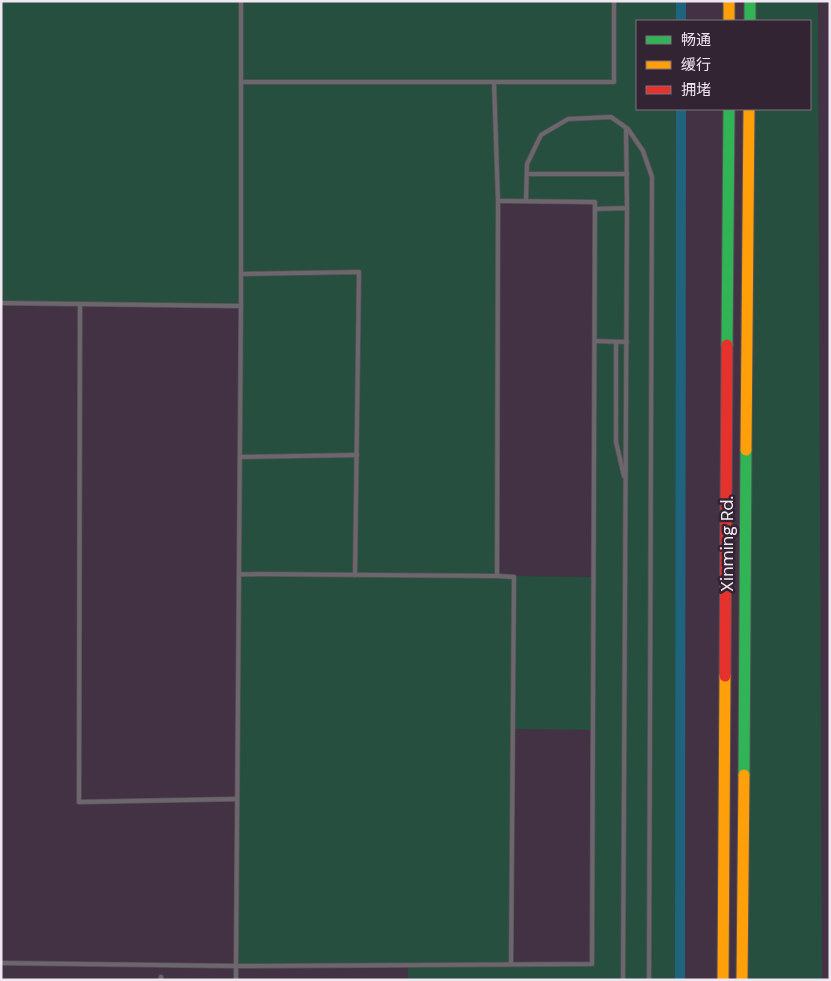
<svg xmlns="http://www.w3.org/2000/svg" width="831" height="981" viewBox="0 0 831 981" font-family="'DM Sans','Noto Sans SC',sans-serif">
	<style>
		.built { fill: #433144; fill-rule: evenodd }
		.green { fill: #264f3f; fill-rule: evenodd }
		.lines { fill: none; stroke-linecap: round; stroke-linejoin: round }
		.canal { stroke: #20637c; stroke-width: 10 }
		.lane-casing { stroke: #575057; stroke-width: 5.5 }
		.fast-casing { stroke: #575057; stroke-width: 13 }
		.slow-casing { stroke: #575057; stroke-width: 13 }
		.jam-casing { stroke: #575057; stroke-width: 13 }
		.lane { stroke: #6c676c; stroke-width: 4 }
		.fast { stroke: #30b455; stroke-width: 11 }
		.slow { stroke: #ff9f0a; stroke-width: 11 }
		.jam { stroke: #e5322d; stroke-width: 11 }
		.labels { text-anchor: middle; stroke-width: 5; stroke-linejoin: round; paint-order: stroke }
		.street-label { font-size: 18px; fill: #f1e7f1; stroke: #322433 }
	</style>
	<rect width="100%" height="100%" fill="#39323a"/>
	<path class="built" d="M1,1H830V980H1ZM637,21H810V109H637Z"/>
	<g class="green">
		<path d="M1,1H681V21H637V109H681L678,980H408V965L236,966L241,306L1,303ZM498,201L595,202L593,577L497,576ZM513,729L592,730V964H511Z"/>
		<path d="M751,1H818L822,980H742L750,109H810V21H750Z"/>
	</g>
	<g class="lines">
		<g class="canal">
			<path d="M681,21V1"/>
			<path d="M680,980L681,109"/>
		</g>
		<g class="lane-casing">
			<g id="lane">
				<path d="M241,82H614V1"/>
				<path d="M494,82L498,201"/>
				<path d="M626,128L627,208"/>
				<path d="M527,174H627"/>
				<path d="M526,201L527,164L541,135L568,119L611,117L628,129L643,151L652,177L649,980"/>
				<path d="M595,209L627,208L623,980"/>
				<path d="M241,274L359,272L355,575"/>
				<path d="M1,303L241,306L236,966L592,964L595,202L498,201L497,576L239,574"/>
				<path d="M80,304L79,802L237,799"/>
				<path d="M241,306V1"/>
				<path d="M595,341L627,342"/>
				<path d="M616,342V442L624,476"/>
				<path d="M240,457L357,455"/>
				<path d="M497,576L514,577L511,964"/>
				<path d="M1,963L236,966V980"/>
				<path d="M161,977V980"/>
			</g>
		</g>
		<g class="fast-casing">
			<g id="fast">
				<path d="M750,1V21"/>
				<path d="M727,345L729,109"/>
				<path d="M744,775L746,450"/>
			</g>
		</g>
		<g class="slow-casing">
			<g id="slow">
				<path d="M729,1V21"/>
				<path d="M746,450L749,109"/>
				<path d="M723,980L725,676"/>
				<path d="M742,980L744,775"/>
			</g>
		</g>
		<g class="jam-casing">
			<path id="jam" d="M725,676L727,345"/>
		</g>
		<use href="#lane" class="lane"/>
		<use href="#fast" class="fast"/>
		<use href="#slow" class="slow"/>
		<use href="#jam" class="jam"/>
	</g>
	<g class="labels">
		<g class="street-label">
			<text transform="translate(727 544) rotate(-90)" y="6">Xinming Rd.</text>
		</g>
	</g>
	<rect width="831" height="981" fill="none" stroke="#f1e7f1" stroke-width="5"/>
	<rect x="636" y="20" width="175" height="90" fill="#322433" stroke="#7e727f"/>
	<rect x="646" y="36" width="25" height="8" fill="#30b455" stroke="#7e727f"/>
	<text x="681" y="45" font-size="15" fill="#f1e7f1">畅通</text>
	<rect x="646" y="61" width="25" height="8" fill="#ff9f0a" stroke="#7e727f"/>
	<text x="681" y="70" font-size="15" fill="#f1e7f1">缓行</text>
	<rect x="646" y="86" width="25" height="8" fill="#e5322d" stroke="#7e727f"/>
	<text x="681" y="95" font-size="15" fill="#f1e7f1">拥堵</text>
</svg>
